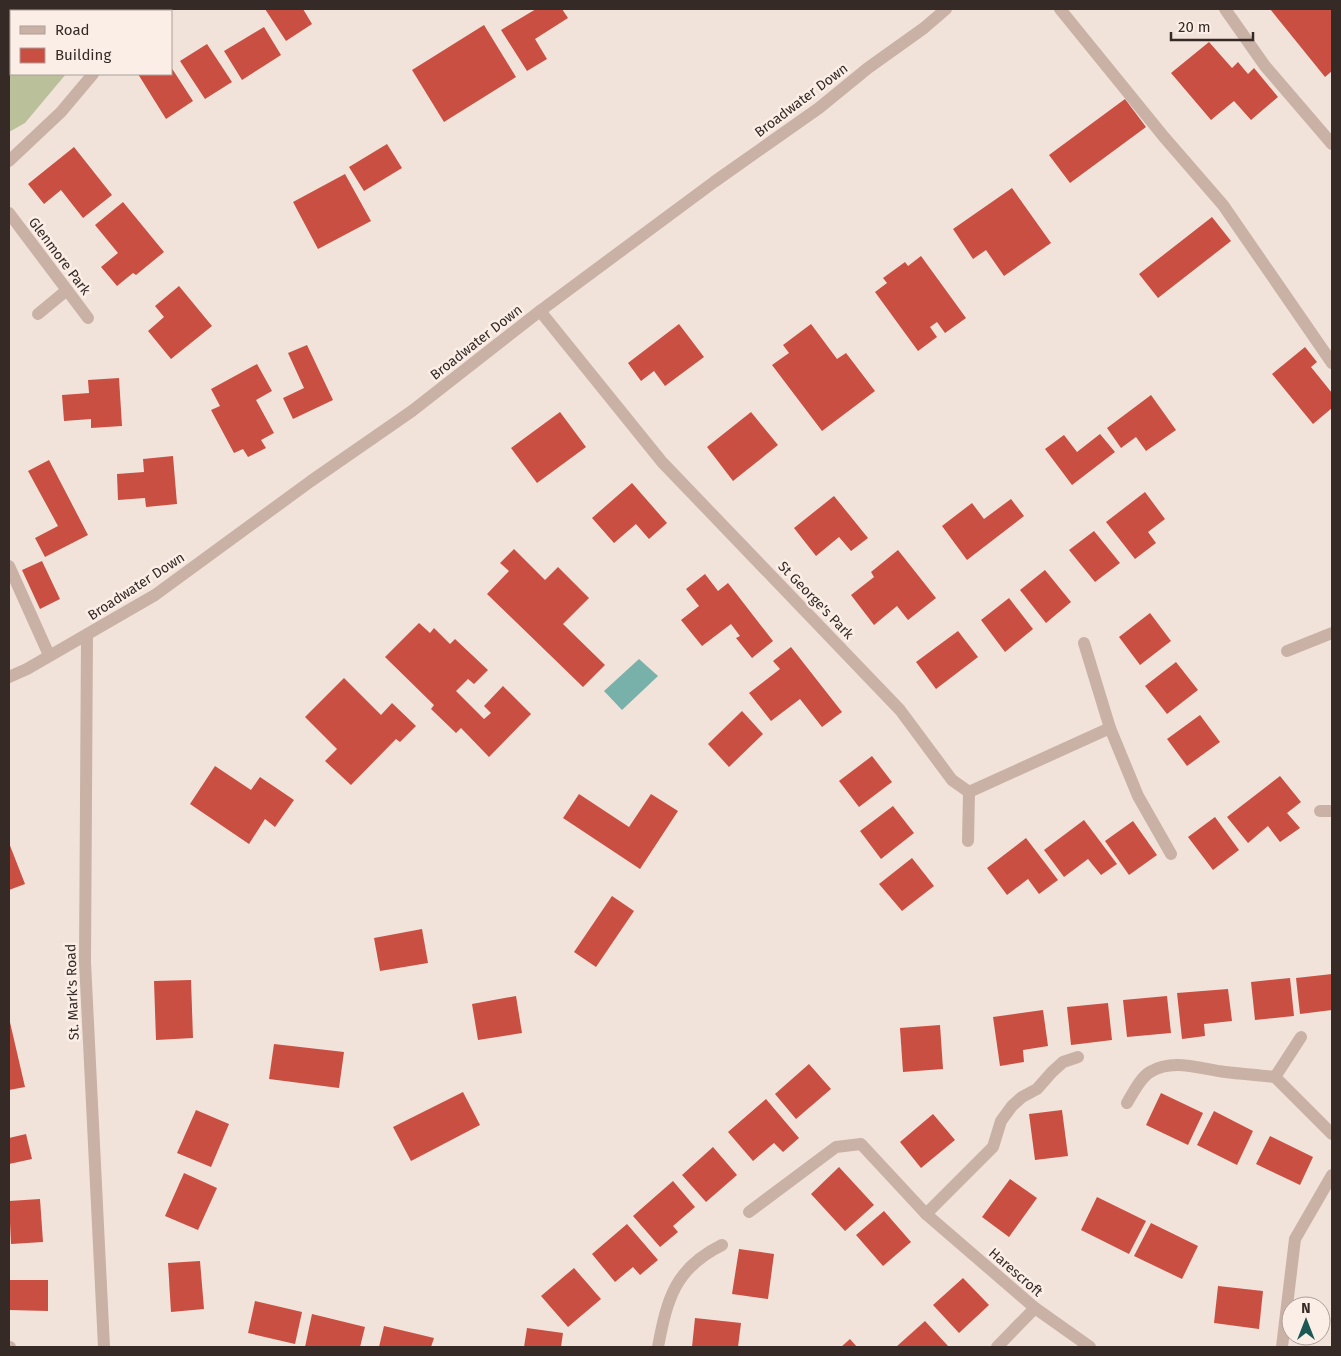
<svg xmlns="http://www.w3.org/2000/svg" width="1341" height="1356" viewBox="0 0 1341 1356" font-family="'Fira Sans',sans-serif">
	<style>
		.green { fill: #bac19a }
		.water { fill: #78b0aa }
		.building { fill: #c94f42 }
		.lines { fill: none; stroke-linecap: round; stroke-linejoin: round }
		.minor { stroke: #cab1a6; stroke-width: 12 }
		.labels { text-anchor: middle; stroke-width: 5; stroke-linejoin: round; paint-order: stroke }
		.street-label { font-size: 14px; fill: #362a27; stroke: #faeee7 }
	</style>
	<rect width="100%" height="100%" fill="#f2e3da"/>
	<path class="green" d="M9,9H120L118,11H11V74H66L25,123L9,132Z"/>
	<path class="water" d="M639,659L658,676L622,710L604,691Z"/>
	<g class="building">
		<path d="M265,9H303L312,24L286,41Z"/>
		<path d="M536,9H562L568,18L535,39L547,59L527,71L501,30Z"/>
		<path d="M1270,9H1332V71L1325,77Z"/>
		<path d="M484,25L516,77L444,122L412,70Z"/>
		<path d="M264,27L281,55L242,80L224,51Z"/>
		<path d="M1209,42L1232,68L1238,62L1248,74L1254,68L1278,97L1251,120L1234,101L1211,120L1171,73Z"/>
		<path d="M207,44L232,82L205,99L180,61Z"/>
		<path d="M171,67L193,101L166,119L138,74H171Z"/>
		<path d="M1125,99L1146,127L1070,183L1049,155Z"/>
		<path d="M387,144L402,168L364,191L349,167Z"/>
		<path d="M74,147L112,195L83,218L61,190L44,204L28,184Z"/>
		<path d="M345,174L371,221L318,249L293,202Z"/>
		<path d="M1012,188L1051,243L1004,276L986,250L973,259L953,229Z"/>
		<path d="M123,202L164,252L136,275L133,273L117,286L101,267L118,253L95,225Z"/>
		<path d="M1212,217L1231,241L1158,298L1139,274Z"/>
		<path d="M921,256L966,318L945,333L937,322L930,327L937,337L918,351L875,292L887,283L883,278L905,262L908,266Z"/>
		<path d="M179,286L212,326L171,359L148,331L164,317L155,306Z"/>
		<path d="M679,324L704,357L665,386L654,371L641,381L628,363Z"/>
		<path d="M811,324L837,359L846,353L875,391L822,431L772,365L789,353L783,345Z"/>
		<path d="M307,345L333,400L293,419L283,398L304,388L288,353Z"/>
		<path d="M1305,347L1317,362L1311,367L1332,393V408L1313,424L1272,374Z"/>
		<path d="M257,364L272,391L256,400L274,433L261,440L266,448L248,457L243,449L234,453L211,410L220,406L211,389Z"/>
		<path d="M119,378L122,426L91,428V419L64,421L62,395L89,393L88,380Z"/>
		<path d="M1151,395L1176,430L1146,451L1136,437L1121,448L1107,428Z"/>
		<path d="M560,412L586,447L537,483L511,448Z"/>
		<path d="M751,412L778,445L733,481L707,447Z"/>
		<path d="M1100,434L1115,452L1072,485L1045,449L1064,435L1077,452Z"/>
		<path d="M173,456L177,504L146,507L145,498L118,500L117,474L144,472L143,459Z"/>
		<path d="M49,460L88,535L45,557L35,538L58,526L28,471Z"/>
		<path d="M632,483L667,523L649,539L636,524L614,543L592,518Z"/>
		<path d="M1145,492L1165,519L1148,532L1156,543L1135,559L1106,522Z"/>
		<path d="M834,496L868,538L851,551L839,537L816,556L794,528Z"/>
		<path d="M1011,499L1024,516L967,560L942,526L972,503L984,519Z"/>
		<path d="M1094,531L1120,563L1095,582L1069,550Z"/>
		<path d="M514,549L545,580L558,567L589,598L563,624L605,665L583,687L487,594L509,571L500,563Z"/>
		<path d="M898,550L936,598L908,620L897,606L874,625L851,595L874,577L871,572Z"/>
		<path d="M42,561L60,599L40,609L22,570Z"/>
		<path d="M1045,570L1071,602L1046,623L1020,590Z"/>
		<path d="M705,574L718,591L728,583L773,641L752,658L736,638L740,636L731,624L702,646L681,620L699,606L686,589Z"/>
		<path d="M1009,598L1033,629L1005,652L981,620Z"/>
		<path d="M1150,613L1171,641L1140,665L1119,637Z"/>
		<path d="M419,623L430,633L434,628L450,644L455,639L488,670L474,684L468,679L456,691L484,719L491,713L484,706L503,686L531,714L489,757L461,728L456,733L431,709L434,705L385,657Z"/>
		<path d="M958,631L978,657L936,689L916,662Z"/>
		<path d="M791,647L842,712L822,727L800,699L771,721L749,693L780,669L773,661Z"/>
		<path d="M1176,662L1198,690L1167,714L1145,686Z"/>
		<path d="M344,678L381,715L392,703L416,726L400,742L396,739L351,785L325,761L337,749L305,717Z"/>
		<path d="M742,711L763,734L729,767L708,744Z"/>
		<path d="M1200,715L1220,742L1187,766L1167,739Z"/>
		<path d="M872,756L892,782L859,807L839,781Z"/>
		<path d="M215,766L251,790L260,777L294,800L275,827L265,819L249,844L190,804Z"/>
		<path d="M1280,776L1301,802L1287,813L1300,828L1280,842L1268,826L1248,843L1227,817Z"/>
		<path d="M579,794L629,827L651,794L678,811L640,869L563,818Z"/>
		<path d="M893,806L914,833L881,859L860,831Z"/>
		<path d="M1215,817L1239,850L1213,870L1188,837Z"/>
		<path d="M1084,820L1117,864L1101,875L1088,859L1064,877L1044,850Z"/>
		<path d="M1133,821L1157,855L1129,875L1105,841Z"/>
		<path d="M1026,838L1058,880L1039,894L1028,879L1007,895L987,868Z"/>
		<path d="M9,843L25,884L9,890Z"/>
		<path d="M912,858L934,886L902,911L879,884Z"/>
		<path d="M612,896L634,911L596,967L574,952Z"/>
		<path d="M422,929L428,963L380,971L374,938Z"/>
		<path d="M1332,974V1010L1300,1014L1296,978Z"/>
		<path d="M1290,978L1294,1016L1255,1020L1251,982Z"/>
		<path d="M191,980L193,1038L156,1040L154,981Z"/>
		<path d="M1228,989L1232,1021L1204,1024L1205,1036L1182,1039L1177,993Z"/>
		<path d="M516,996L522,1033L478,1040L472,1004Z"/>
		<path d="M1167,996L1171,1033L1127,1037L1123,1000Z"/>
		<path d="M1108,1003L1112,1040L1071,1045L1067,1007Z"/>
		<path d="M1043,1010L1048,1046L1023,1050L1024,1062L1000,1066L993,1017Z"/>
		<path d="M9,1018L25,1087L9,1090Z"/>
		<path d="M940,1025L943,1069L903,1072L900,1028Z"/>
		<path d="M274,1044L344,1052L339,1088L269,1079Z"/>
		<path d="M809,1064L831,1089L796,1119L775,1094Z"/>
		<path d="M463,1092L480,1125L411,1161L393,1127Z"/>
		<path d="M1161,1093L1203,1113L1188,1145L1146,1125Z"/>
		<path d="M766,1099L799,1138L783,1152L774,1143L753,1161L728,1132Z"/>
		<path d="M196,1110L229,1124L211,1167L177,1153Z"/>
		<path d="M1062,1110L1068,1156L1035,1160L1029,1114Z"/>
		<path d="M1214,1111L1253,1131L1237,1165L1197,1145Z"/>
		<path d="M933,1114L955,1140L921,1168L900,1142Z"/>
		<path d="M26,1134L32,1159L9,1164V1138Z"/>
		<path d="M1270,1136L1313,1157L1300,1185L1256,1164Z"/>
		<path d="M713,1147L737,1175L706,1202L682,1175Z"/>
		<path d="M839,1167L874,1205L845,1231L811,1194Z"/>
		<path d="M184,1173L217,1188L198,1230L165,1216Z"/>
		<path d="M1010,1179L1037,1198L1009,1237L982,1217Z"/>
		<path d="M673,1181L695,1207L673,1226L678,1232L660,1247L633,1216Z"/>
		<path d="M1097,1197L1146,1221L1129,1254L1081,1230Z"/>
		<path d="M40,1199L43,1242L11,1244L9,1201Z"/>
		<path d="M884,1211L911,1242L883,1266L856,1235Z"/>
		<path d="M1151,1223L1198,1246L1182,1279L1134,1256Z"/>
		<path d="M627,1224L658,1260L640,1275L633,1267L615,1282L592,1254Z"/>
		<path d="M739,1249L774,1254L768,1299L732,1294Z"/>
		<path d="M200,1261L204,1309L171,1312L168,1263Z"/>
		<path d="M574,1268L601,1299L568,1327L541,1296Z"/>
		<path d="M963,1278L989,1305L959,1333L933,1305Z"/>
		<path d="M9,1280H48V1311L9,1310Z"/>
		<path d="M1218,1286L1263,1291L1259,1329L1214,1323Z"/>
		<path d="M255,1301L302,1312L295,1344L248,1333Z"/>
		<path d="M312,1314L365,1327L360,1347H305Z"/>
		<path d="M695,1318L741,1323L738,1347H692Z"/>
		<path d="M925,1321L948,1346L947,1347H896Z"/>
		<path d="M384,1326L434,1338L431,1347H379Z"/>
		<path d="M527,1328L563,1333L561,1347H524Z"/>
		<path d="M850,1339L857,1347H841Z"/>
	</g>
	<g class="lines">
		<g class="minor">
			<path d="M1060,9L1164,137L1223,205L1332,363"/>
			<path d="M1225,9L1265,66L1332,144"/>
			<path d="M146,11L148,9"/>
			<path d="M9,161L61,112L93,74"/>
			<path d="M9,213L88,318"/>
			<path d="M540,311L662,462L900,710L952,780L969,792L1110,728"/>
			<path d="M38,314L67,290"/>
			<path d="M9,566L49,655"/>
			<path d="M87,636L85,962L104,1347"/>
			<path d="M1084,643L1110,728L1138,796L1171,854"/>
			<path d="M1287,651L1332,633"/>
			<path d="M9,677L27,669L155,595L311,481L412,411L540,311L714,182L819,108L868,68L924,28L946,9"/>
			<path d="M1320,811H1332"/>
			<path d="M968,841L969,792"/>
			<path d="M1275,1077L1332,1134"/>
			<path d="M1127,1103C1133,1093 1140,1078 1150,1072C1173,1058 1200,1069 1225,1072C1242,1074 1258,1075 1275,1077L1301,1037"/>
			<path d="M749,1212L836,1147L861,1144L926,1214L1035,1308L1090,1347"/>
			<path d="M926,1214L993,1147L1001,1121L1012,1106L1022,1097L1037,1089L1052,1072L1063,1062L1078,1057"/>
			<path d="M9,1347H10"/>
			<path d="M658,1347C667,1299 675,1268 722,1245"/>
			<path d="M997,1347L1035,1308"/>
			<path d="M1282,1347L1295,1239L1332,1175"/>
		</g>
	</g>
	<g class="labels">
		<g class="street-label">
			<text transform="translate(801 100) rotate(-37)" y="5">Broadwater Down</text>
			<text transform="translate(60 256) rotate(53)" y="5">Glenmore Park</text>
			<text transform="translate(476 342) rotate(-38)" y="5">Broadwater Down</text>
			<text transform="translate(136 586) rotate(-33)" y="5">Broadwater Down</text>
			<text transform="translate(816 600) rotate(46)" y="5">St George's Park</text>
			<text transform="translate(72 992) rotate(-92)" y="5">St. Mark's Road</text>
			<text transform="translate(1016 1272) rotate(41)" y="5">Harescroft</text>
		</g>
	</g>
	<rect width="1341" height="1356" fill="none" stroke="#362a27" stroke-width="20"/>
	<rect x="10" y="10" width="162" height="65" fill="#faeee7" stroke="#aca09a"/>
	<rect x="20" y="26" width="25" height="8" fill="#cab1a6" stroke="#aca09a"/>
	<text x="55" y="35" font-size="15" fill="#362a27">Road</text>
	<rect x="20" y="48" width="25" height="15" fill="#c94f42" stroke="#aca09a"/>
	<text x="55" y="60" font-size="15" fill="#362a27">Building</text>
	<g transform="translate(1306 1321)"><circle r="24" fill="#faeee7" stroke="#aca09a"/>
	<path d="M0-4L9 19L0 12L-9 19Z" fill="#1c5954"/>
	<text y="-8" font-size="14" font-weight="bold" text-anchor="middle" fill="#362a27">N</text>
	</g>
	<path d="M1171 32v8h82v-8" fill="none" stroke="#362a27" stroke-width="2.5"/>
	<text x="1178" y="32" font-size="15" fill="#362a27" stroke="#faeee7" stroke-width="4" paint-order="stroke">20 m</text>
</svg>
